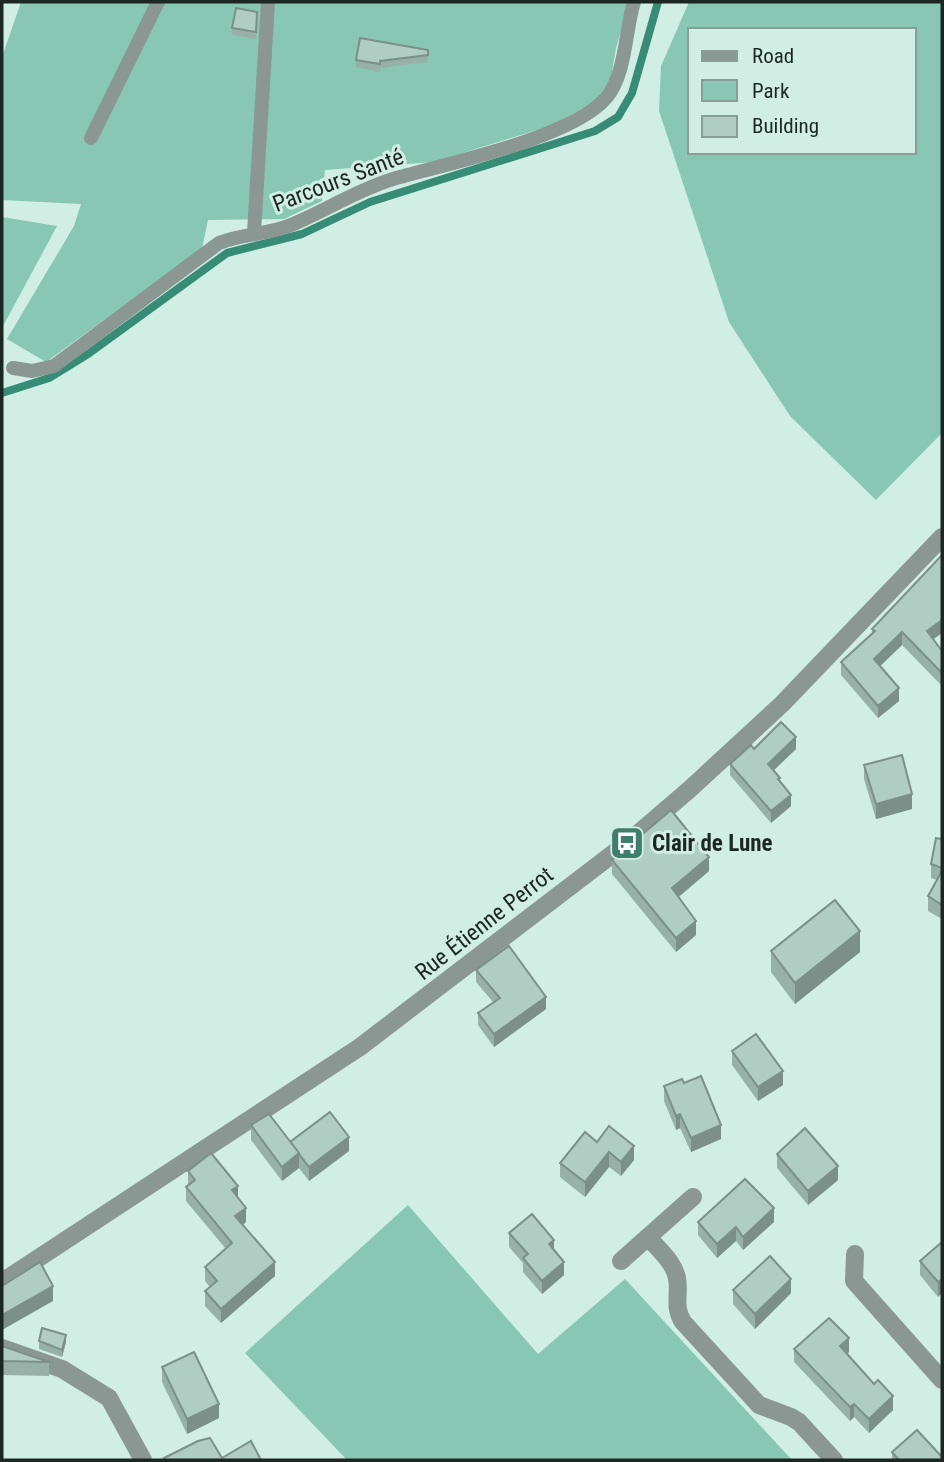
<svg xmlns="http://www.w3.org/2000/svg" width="944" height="1462" viewBox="0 0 944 1462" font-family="'Roboto Condensed',sans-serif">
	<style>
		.green { fill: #87c7b3; fill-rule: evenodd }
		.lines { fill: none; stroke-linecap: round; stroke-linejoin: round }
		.stream { stroke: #378c76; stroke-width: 8 }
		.lane { stroke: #8b9793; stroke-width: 14 }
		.street { stroke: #8b9793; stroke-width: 18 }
		.wall { fill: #97b0a8 }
		.shaded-wall { fill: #7b9088 }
		.building { fill: #b0cdc3; stroke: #7b9088; stroke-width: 2 }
		.labels { text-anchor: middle; stroke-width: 6; stroke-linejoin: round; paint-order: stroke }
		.street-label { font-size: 23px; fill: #1c2723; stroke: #d1eee4 }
		.poi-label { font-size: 23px; font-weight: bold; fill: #1c2723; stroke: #d1eee4; text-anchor: start }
	</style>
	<rect width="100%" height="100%" fill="#d1eee4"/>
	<g class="green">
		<path d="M21,2H629L616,48L611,78L595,102L553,125L434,162L325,170L322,201L284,219L208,220L202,249L46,362L7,339L74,226L81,204L2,200V57Z"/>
		<path d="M689,2H942V433L876,500L790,416L729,322L659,111L661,66ZM690,30H914V152H690Z"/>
		<path d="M2,217L57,226L2,328Z"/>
		<path d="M408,1205L538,1354L625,1279L792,1460H347L245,1353Z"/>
	</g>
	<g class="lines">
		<path class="stream" d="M2,393L49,378L88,354L227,253L302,234L370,202L595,131L618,117L632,93L658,2"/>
		<g class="lane">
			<path d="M91,138L158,2"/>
			<path d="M254,233L268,2"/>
			<path d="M13,368L32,371L54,366L219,243C244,233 267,235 291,225C325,211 357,190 393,179C445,164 572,138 606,98C626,75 625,31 634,2"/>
		</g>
		<g class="street">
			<path d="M648,1237C658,1249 674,1262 677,1278C680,1295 673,1306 683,1322L759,1405L791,1417L799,1422L834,1460"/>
			<path d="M855,1254L854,1281L942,1380"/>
			<path d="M621,1261L693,1197"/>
			<path d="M2,1282L360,1047L627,843L690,789L782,704L942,537"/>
			<path d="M2,1348L62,1369L109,1398L143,1460"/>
		</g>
	</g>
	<g class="wall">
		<path d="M257,12L256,39L232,35V28Z"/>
		<path d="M428,50V62L380,68V72L356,67V60Z"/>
		<path d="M942,555V633L934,639L942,651V686L902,645L880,666L899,701L878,718L841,675V662L872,634V629Z"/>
		<path d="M754,749H796L773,770L780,782L791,806L771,823L730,775V764Z"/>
		<path d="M864,765L912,809L876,819L864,779Z"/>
		<path d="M942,839V919L928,911V896L937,880L931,878V864Z"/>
		<path d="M612,860L709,871L679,897L696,935L676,952L612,874Z"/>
		<path d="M771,951L860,952L795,1004L771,972Z"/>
		<path d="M476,970L546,1009L494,1047L478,1025V1013L493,1002L476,982Z"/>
		<path d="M732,1051L783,1085L758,1101L732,1065Z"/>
		<path d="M664,1086L721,1139L691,1152L680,1128L676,1130L664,1101Z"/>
		<path d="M251,1125L290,1142L349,1151L309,1181L299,1168L282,1181L251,1140Z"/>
		<path d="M597,1142L634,1160L621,1176L609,1167L585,1197L560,1177V1163Z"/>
		<path d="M777,1154L838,1180L808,1205L777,1168Z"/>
		<path d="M188,1171L238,1197L246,1222L243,1225L275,1276L221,1323L205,1306V1291L210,1287L205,1281V1267L226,1249L186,1201V1187L188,1185Z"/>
		<path d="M698,1222H774L743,1250L736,1241L717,1258L698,1235Z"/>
		<path d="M509,1233L554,1249L564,1275L542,1294L523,1272V1263L509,1247Z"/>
		<path d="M942,1242L938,1297L920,1275V1261Z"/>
		<path d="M733,1290L791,1293L755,1329L733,1304Z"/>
		<path d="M39,1341L66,1342L62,1357L39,1349Z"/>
		<path d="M2,1346L49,1362V1376L2,1375Z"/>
		<path d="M794,1349L849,1352L847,1354L893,1410L869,1433L854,1417L850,1421L794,1362Z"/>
		<path d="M162,1367L219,1418L187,1434L162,1382Z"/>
		<path d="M892,1452L942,1460H892Z"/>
	</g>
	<g class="shaded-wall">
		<path d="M942,620V633L927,643V631Z"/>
		<path d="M902,632V645L874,672V659Z"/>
		<path d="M899,688V701L878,718V706Z"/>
		<path d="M796,737V749L768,776V764Z"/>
		<path d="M912,794V809L876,819V804Z"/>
		<path d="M791,795V806L771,823V811Z"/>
		<path d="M709,857V871L672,902V888Z"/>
		<path d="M696,921V935L676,952V938Z"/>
		<path d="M860,931V952L795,1004V983Z"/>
		<path d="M546,997V1009L494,1047V1034Z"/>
		<path d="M783,1071V1085L758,1101V1087Z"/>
		<path d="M680,1114V1128L676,1130V1116Z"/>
		<path d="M721,1125V1139L691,1152V1138Z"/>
		<path d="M349,1137V1151L309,1181V1167Z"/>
		<path d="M634,1146V1160L621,1176V1162Z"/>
		<path d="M609,1152V1167L585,1197V1182Z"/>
		<path d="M299,1153V1168L282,1181V1167Z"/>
		<path d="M838,1166V1180L808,1205V1191Z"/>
		<path d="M238,1186V1200L232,1190Z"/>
		<path d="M246,1208V1222L235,1230V1216Z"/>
		<path d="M774,1208V1222L743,1250V1237Z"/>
		<path d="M736,1227V1241L717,1258V1244Z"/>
		<path d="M554,1240V1253L549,1244Z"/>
		<path d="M275,1262V1276L221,1323V1309Z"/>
		<path d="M564,1262V1275L542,1294V1281Z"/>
		<path d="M791,1279V1293L755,1329V1314Z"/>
		<path d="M942,1279V1293L938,1297V1282Z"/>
		<path d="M53,1286V1301L2,1330V1315Z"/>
		<path d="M66,1335V1342L62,1357V1350Z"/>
		<path d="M849,1338V1352L840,1360V1346Z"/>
		<path d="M893,1396V1410L869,1433V1419Z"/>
		<path d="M219,1404V1418L187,1434V1419Z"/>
		<path d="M854,1404V1417L850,1421V1407Z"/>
	</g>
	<g class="building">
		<path d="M236,8L257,12L256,32L232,28Z"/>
		<path d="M360,38L428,50V55L380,61V64L356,60Z"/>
		<path d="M942,555V620L927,631L942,651V673L902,632L874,659L899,688L878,706L841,662L875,631L872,629Z"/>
		<path d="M781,722L796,737L768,764L780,778L778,779L791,795L771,811L730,764L751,745L754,749Z"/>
		<path d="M902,755L912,794L876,804L864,765Z"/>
		<path d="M671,810L709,857L672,888L696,921L676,938L612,860Z"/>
		<path d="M936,838L942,839V868L931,864Z"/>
		<path d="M942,871V905L928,896Z"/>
		<path d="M835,900L860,931L795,983L771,951Z"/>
		<path d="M509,946L546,997L494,1034L478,1013L500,998L476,970Z"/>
		<path d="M756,1034L783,1071L758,1087L732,1051Z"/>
		<path d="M701,1076L721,1125L691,1138L680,1114L676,1116L664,1086L682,1079L684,1083Z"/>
		<path d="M330,1112L349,1137L309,1167L290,1142Z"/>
		<path d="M269,1114L299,1153L282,1167L251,1125Z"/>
		<path d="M609,1126L634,1146L621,1162L609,1152L585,1182L560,1163L585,1132L597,1142Z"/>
		<path d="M805,1128L838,1166L808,1191L777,1154Z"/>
		<path d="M211,1153L238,1186L232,1190L246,1208L235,1216L275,1262L221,1309L205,1291L217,1281L205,1267L232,1243L186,1187L195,1180L188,1171Z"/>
		<path d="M745,1179L774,1208L743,1237L736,1227L717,1244L698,1222Z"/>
		<path d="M532,1214L554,1240L549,1244L564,1262L542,1281L523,1258L528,1254L509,1233Z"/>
		<path d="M942,1242V1279L938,1282L920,1261Z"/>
		<path d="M770,1256L791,1279L755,1314L733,1290Z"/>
		<path d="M40,1262L53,1286L2,1315V1286Z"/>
		<path d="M829,1318L849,1338L840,1346L874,1384L878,1380L893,1396L869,1419L854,1404L850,1407L794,1349Z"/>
		<path d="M42,1328L66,1335L62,1350L39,1341Z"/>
		<path d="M2,1346L49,1362L2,1361Z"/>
		<path d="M194,1352L219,1404L187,1419L162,1367Z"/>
		<path d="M917,1430L942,1457V1460H899L892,1452Z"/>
		<path d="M210,1438L222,1458L251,1441L261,1460H165L164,1458L198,1441Z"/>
	</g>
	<defs>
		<g id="bus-square" transform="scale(1.75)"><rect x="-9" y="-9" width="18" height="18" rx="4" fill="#3e7e6b" stroke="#d1eee4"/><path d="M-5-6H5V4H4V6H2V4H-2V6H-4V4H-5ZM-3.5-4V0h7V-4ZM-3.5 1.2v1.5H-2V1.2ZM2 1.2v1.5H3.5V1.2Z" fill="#fff"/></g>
	</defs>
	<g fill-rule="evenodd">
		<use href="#bus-square" x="627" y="843"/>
	</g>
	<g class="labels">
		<g class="street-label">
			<text transform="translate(338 180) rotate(-21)" y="8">Parcours Santé</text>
			<text transform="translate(484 923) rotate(-38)" y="8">Rue Étienne Perrot</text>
		</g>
		<g class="poi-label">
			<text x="652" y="851">Clair de Lune</text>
		</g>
	</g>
	<rect width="944" height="1462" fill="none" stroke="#1c2723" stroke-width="7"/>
	<rect x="688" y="28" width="228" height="126" fill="#d1eee4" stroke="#899e97" stroke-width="2"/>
	<rect x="702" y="51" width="35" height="10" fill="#8b9793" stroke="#899e97" stroke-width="2"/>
	<text x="752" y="63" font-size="21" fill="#1c2723">Road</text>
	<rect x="702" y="80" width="35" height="21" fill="#87c7b3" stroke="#899e97" stroke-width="2"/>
	<text x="752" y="98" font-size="21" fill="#1c2723">Park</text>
	<rect x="702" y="116" width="35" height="21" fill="#b0cdc3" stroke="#899e97" stroke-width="2"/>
	<text x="752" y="133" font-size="21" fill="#1c2723">Building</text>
</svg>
